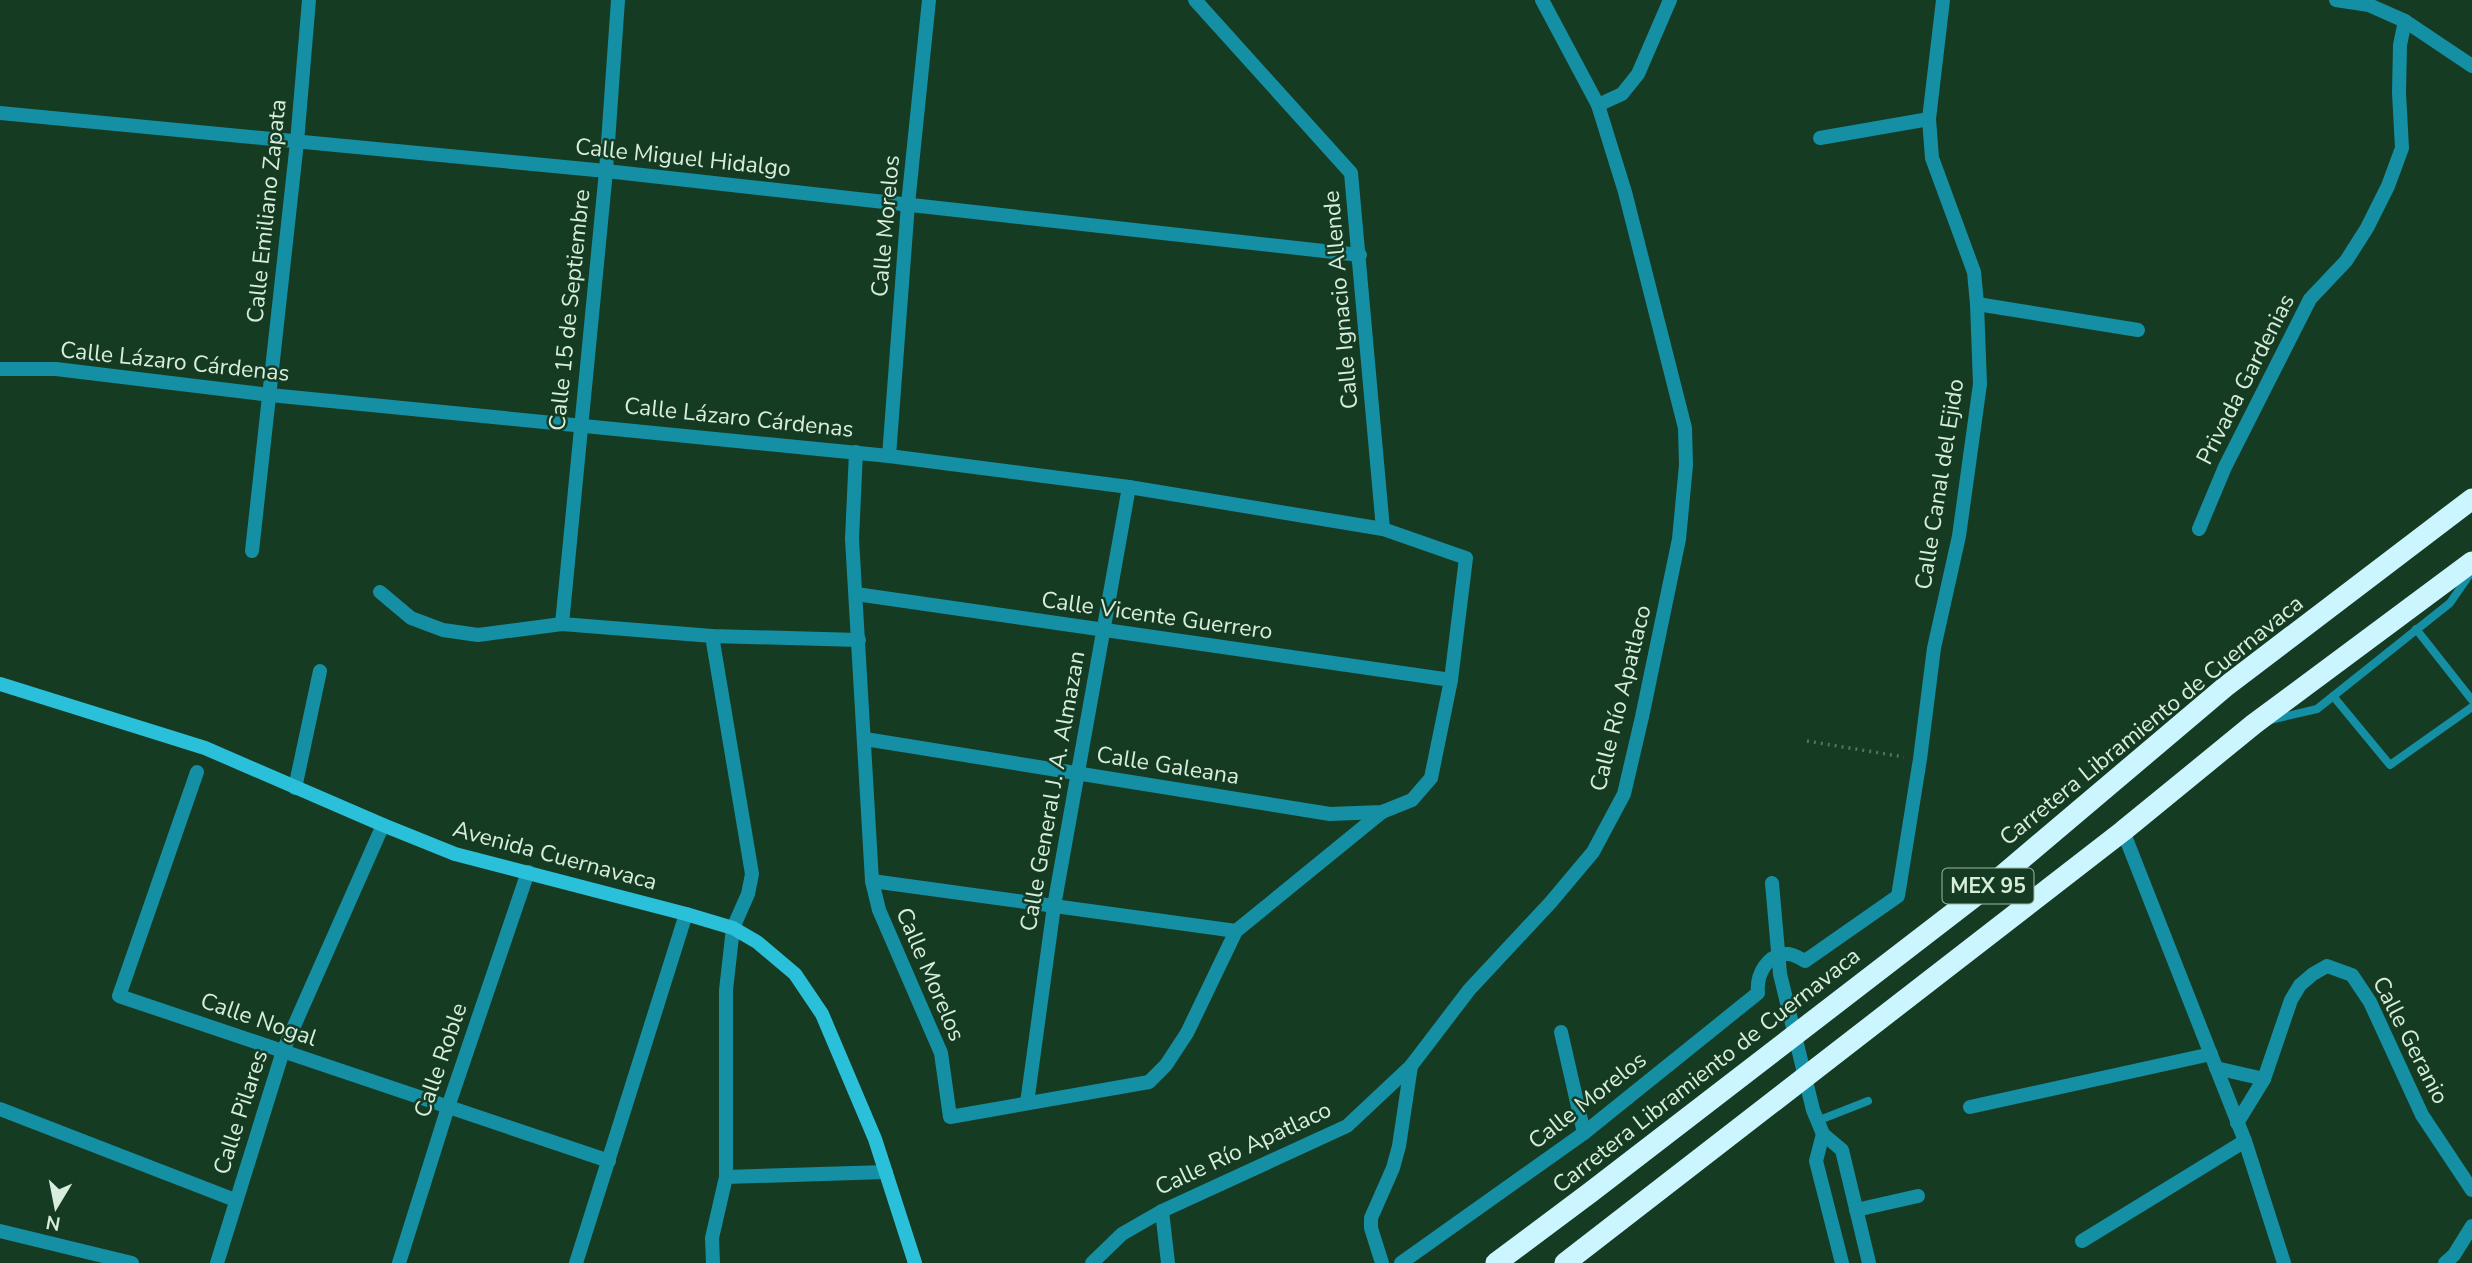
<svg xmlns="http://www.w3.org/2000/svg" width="2472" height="1263" viewBox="0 0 2472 1263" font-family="'Nunito Sans',sans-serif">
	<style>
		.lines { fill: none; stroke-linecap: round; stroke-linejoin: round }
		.path { stroke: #54745e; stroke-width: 3.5; stroke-dasharray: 2 5; stroke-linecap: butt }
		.lane { stroke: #148fa4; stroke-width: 8 }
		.street { stroke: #148fa4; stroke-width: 14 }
		.secondary { stroke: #2ac0da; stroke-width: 14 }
		.highway { stroke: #ccf6ff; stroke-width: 21 }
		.labels { text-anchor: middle; stroke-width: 5; stroke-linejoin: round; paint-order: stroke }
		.shield { fill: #153b22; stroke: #9eb8a5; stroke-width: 2 }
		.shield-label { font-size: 21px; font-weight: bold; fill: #d8eddd }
		.street-label { font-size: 23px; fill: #d8eddd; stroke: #153b22 }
	</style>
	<rect width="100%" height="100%" fill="#153b22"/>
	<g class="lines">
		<path class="path" d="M1807,741L1904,757"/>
		<g class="lane">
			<path d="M2416,629L2472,700"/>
			<path d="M2333,696L2390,765L2472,707"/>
			<path d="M2270,720L2317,709L2450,603L2470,574"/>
			<path d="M1817,1121L1868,1101"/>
		</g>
		<g class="street">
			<path d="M1195,0L1351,173L1383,529"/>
			<path d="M2336,0L2369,5L2405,21L2472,66"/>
			<path d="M1598,105L1622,94L1638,74L1670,0"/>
			<path d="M0,113L606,171L1360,255"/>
			<path d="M1820,138L1929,119"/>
			<path d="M1977,304L2138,330"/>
			<path d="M0,369H56L270,395L889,456L1129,487L1383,529L1466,558L1451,680L1431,778L1412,800L1382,812L1330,814L865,739"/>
			<path d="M856,452L852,539L872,881L879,910L941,1053L950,1117L1149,1082L1166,1065L1187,1033L1236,931L1382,812"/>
			<path d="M889,456L908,204L929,0"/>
			<path d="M2199,529L2225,467L2310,299L2346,261L2367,228L2388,186L2402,148L2399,93L2400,45L2405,21"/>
			<path d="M252,551L297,142L309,0"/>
			<path d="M380,592L411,618L443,630L478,635L562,624L712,636L859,640"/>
			<path d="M856,594L1451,680"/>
			<path d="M562,624L606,171L618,0"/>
			<path d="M712,636L752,874L748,894L733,928L726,990V1177L712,1238L713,1263"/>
			<path d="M197,772L119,996L609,1161"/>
			<path d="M295,788L320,671"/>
			<path d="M2123,831L2245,1141L2284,1263"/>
			<path d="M872,881L1236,931"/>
			<path d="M1772,883L1780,974L1813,1110L1823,1134L1842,1150L1869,1263"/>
			<path d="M1561,1032L1584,1133"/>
			<path d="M2216,1068L2264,1079"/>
			<path d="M1027,1103L1054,906L1129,487"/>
			<path d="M1970,1107L2211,1054"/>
			<path d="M0,1109L235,1200"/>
			<path d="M2237,1123L2264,1079L2291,1000L2300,985L2313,974L2327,966L2352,975L2370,1002L2422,1115L2472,1190"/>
			<path d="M1823,1134L1816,1161L1842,1263"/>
			<path d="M726,1177L886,1172"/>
			<path d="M1856,1210L1918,1196"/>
			<path d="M1162,1211L1168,1263"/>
			<path d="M0,1231L132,1263"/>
			<path d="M2082,1241L2245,1141"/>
			<path d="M217,1263L283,1051L383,825"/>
			<path d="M399,1263L448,1107L528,872"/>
			<path d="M576,1263L686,914"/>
			<path d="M1092,1263L1122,1234L1162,1211L1347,1126L1411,1066L1469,990L1551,902L1593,852L1624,794L1642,717L1679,539L1686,465L1685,428L1625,192L1598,105L1542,0"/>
			<path d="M1382,1263L1371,1228V1218L1393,1168L1399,1146L1411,1066"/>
			<path d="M1401,1263L1584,1133L1758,993C1756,975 1767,953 1789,954C1794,955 1800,958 1805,961L1898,896L1920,759L1934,648L1959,536L1980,384L1977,304L1974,272L1932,158L1929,119L1943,0"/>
			<path d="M2445,1263L2454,1255L2472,1226"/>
		</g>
		<path class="secondary" d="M0,684L205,748L383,825L455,854L686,914L733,928L757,942L795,974L822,1014L875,1139L915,1263"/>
		<g class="highway">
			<path d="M1496,1263L1591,1192L2004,874L2225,687L2472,499"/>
			<path d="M1565,1263L2123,831L2254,724L2472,562"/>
		</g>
	</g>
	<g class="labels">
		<rect class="shield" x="1942.5" y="868.5" width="91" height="35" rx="5"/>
		<g class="shield-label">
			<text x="1988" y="893">MEX 95</text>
		</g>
		<g class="street-label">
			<text transform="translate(683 157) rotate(6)" y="8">Calle Miguel Hidalgo</text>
			<text transform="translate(266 211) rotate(-84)" y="8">Calle Emiliano Zapata</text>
			<text transform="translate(885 226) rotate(-85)" y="8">Calle Morelos</text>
			<text transform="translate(1340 300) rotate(-95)" y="8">Calle Ignacio Allende</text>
			<text transform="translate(569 310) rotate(-84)" y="8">Calle 15 de Septiembre</text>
			<text transform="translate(175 361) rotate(6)" y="8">Calle Lázaro Cárdenas</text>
			<text transform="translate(2245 379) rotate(-63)" y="8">Privada Gardenias</text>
			<text transform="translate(739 417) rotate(6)" y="8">Calle Lázaro Cárdenas</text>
			<text transform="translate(1939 484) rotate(-81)" y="8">Calle Canal del Ejido</text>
			<text transform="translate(1157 615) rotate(8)" y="8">Calle Vicente Guerrero</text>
			<text transform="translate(1620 698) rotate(-76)" y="8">Calle Río Apatlaco</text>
			<text transform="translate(2151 720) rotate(-39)" y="8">Carretera Libramiento de Cuernavaca</text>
			<text transform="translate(1168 765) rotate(9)" y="8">Calle Galeana</text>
			<text transform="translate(1052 791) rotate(-80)" y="8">Calle General J. A. Almazan</text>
			<text transform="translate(555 855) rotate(15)" y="8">Avenida Cuernavaca</text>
			<text transform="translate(931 974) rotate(67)" y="8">Calle Morelos</text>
			<text transform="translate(259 1019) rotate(19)" y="8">Calle Nogal</text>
			<text transform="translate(2411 1040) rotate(63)" y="8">Calle Geranio</text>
			<text transform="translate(440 1060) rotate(-71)" y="8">Calle Roble</text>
			<text transform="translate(1706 1070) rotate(-38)" y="8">Carretera Libramiento de Cuernavaca</text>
			<text transform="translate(1587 1100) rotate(-38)" y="8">Calle Morelos</text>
			<text transform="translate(240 1112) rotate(-72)" y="8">Calle Pilares</text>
			<text transform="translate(1243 1148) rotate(-25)" y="8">Calle Río Apatlaco</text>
		</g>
	</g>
	<g transform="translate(56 1207) rotate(190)" stroke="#153b22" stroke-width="5" paint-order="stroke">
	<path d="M0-5L12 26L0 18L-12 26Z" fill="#d8eddd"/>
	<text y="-10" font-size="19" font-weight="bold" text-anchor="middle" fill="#d8eddd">N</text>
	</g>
</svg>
